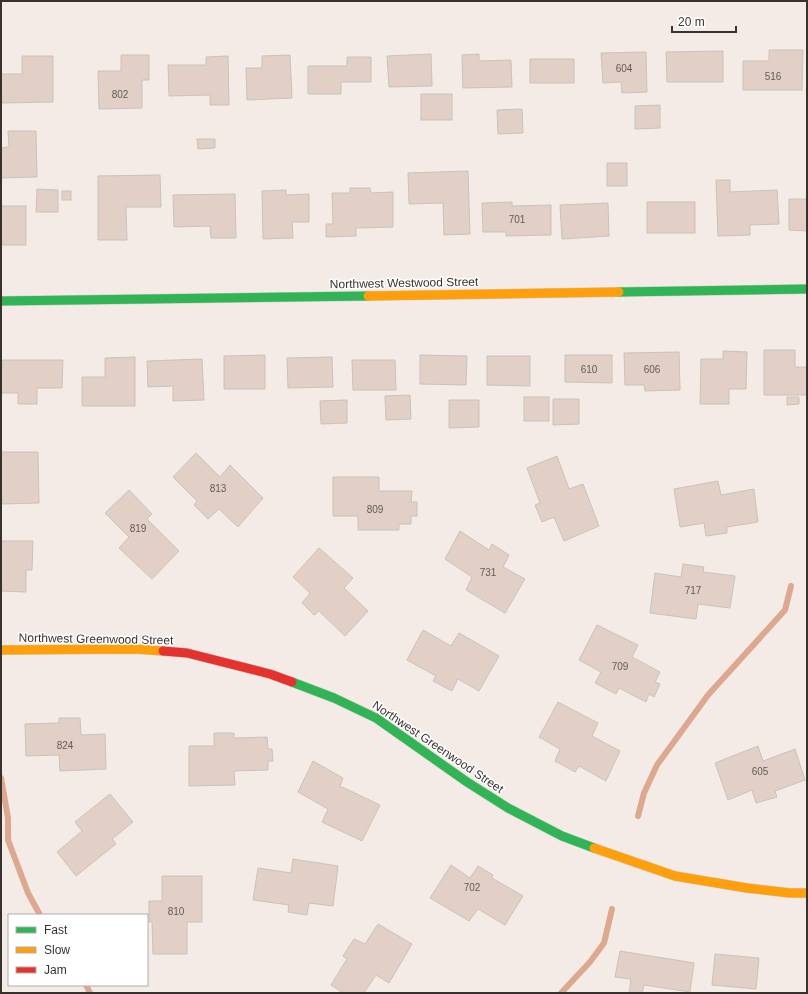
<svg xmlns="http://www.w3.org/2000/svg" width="808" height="994" viewBox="0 0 808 994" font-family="Arial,sans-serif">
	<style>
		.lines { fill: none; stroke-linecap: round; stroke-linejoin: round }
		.stream { stroke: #dca890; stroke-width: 6 }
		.building { fill: #e2d0c7; stroke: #c9c2be }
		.fast-casing { stroke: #cdc7c4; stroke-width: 10 }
		.slow-casing { stroke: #cdc7c4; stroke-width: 10 }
		.jam-casing { stroke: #cdc7c4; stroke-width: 10 }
		.fast { stroke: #30b455; stroke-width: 9 }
		.slow { stroke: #ff9f0a; stroke-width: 9 }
		.jam { stroke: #e5322d; stroke-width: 9 }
		.labels { text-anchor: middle; stroke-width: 3; stroke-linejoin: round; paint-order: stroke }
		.number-label { font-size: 10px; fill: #625a55 }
		.street-label { font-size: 12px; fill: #38322f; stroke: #fff }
	</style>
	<rect width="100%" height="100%" fill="#f4ebe7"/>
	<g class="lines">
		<g class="stream">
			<path d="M1,778L8,818V840L28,893L40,915"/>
			<path d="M638,816L644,793L657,765L708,695L785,610L791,586"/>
			<path d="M86,985L90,993"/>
			<path d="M561,993L590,962L604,943L612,909"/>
		</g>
	</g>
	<g class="building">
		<path d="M769,50H803L802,90H743V61H769Z"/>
		<path d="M723,51V82H667L666,52Z"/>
		<path d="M646,52L647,92L622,93L621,82L603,83L601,53Z"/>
		<path d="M431,54L432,86L389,87L387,56Z"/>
		<path d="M479,54V61L511,60L512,87L463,88L462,55Z"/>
		<path d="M121,55H149V80H142V108L99,109L98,71H121Z"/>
		<path d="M290,55L292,98L247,100L246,68H262V56Z"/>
		<path d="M22,56H53V102L1,103V74H22Z"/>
		<path d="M228,56L229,105H210V95L169,96L168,65H206V57Z"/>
		<path d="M347,57H371V82H341V94H308V66H347Z"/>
		<rect x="530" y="59" width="44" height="24"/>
		<rect x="421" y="94" width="31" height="26"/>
		<path d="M660,105V128L635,129V106Z"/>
		<path d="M522,109L523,133L498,134L497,110Z"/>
		<path d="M8,131H36L37,177L1,178V148L9,147Z"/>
		<path d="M197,139H215V148L198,149Z"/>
		<rect x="607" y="163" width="20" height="23"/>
		<path d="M468,171L470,234L444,235L443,203L409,204L408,173Z"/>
		<path d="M160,175L161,207H126L127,240H98V176Z"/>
		<path d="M716,180H730V192L777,190L779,224L750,225V235L718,236Z"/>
		<path d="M350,188H370L371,193L393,192V227L356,228V236L326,237V224H333L332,193H350Z"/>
		<path d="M37,189L58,190V212H36Z"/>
		<path d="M286,190V195L309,194V222H292L293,238L263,239L262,191Z"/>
		<rect x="62" y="191" width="9" height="9"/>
		<path d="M235,194L236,238H211L210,226L174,227L173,195Z"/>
		<path d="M789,199H807V231L789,230Z"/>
		<path d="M512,202V206L551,205V235L506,236V232H483L482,203Z"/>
		<rect x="647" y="202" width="48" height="31"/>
		<path d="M608,203L609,236L562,239L560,205Z"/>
		<rect x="1" y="206" width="25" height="39"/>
		<path d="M764,350H795V367H807V395H764Z"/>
		<path d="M723,351L747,352L746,389H729V404H700L701,359H723Z"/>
		<path d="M679,352L680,390L645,391L644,385H625L624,353Z"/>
		<path d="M265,355V389H224V356Z"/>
		<path d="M420,355L467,356L466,385L420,384Z"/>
		<path d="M565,355H612V383L565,382Z"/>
		<path d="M487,356H530V386L487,385Z"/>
		<path d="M135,357V406H82V377H105V358Z"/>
		<path d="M332,357L333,387L288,388L287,358Z"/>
		<path d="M202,359L204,400L173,401V386L148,387L147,361Z"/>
		<path d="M1,360H63L62,388H37V404H18V393H1Z"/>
		<path d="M352,360H395L396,390H353Z"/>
		<path d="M410,395L411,419L386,420L385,396Z"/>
		<rect x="524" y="397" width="25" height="24"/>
		<path d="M787,397H799V404L787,405Z"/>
		<path d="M553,399H579V424L553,425Z"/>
		<path d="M347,400V423L321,424L320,401Z"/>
		<path d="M449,400H479V427L449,428Z"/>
		<path d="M1,452H38L39,503L1,504Z"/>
		<path d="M196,453L220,477L230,465L263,498L238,527L219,509L208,519L194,505L197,501L173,477Z"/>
		<path d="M557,456L569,489L583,484L599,526L564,541L554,517L542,522L535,505L540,503L527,468Z"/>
		<path d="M333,477H379V491H412L411,502H417V516H411V524H399V530H358V516H333Z"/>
		<path d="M718,481L721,495L754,489L758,522L727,527V533L706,536L704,523L680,527L674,489Z"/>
		<path d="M129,490L152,514L147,519L179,551L152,579L119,548L129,537L105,513Z"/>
		<path d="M460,531L489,550L492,544L509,555L503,567L525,579L505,613L466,590L472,577L445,559Z"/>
		<path d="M1,541H33L32,570H26V592L1,591Z"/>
		<path d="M319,548L353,578L344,588L368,611L345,636L319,611L314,615L302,603L310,593L293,577Z"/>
		<path d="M683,564L704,567L703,572L735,576L730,608L698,604L696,619L650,613L655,573L681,577Z"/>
		<path d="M597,625L638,645L632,657L660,672L655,682L660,684L654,697L649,694L646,702L619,688L616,694L595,683L601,672L579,660Z"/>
		<path d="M423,630L451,646L459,633L499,656L479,691L458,679L452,691L433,681L436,676L407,660Z"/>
		<path d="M558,702L598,723L592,736L620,751L606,781L579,766L575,772L555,761L560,749L539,737Z"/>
		<path d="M59,718H80L81,735L105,734L106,769L60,771L59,755L26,756L25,724L59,723Z"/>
		<path d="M214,733H234V738L267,737L268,749H272L273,761H268V770L234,771L235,785L189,786V746H214Z"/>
		<path d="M758,746L763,761L795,749L805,780L775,791L777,797L756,803L752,790L728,800L715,763Z"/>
		<path d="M313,761L343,778L340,786L380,805L362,841L322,822L328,809L298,792Z"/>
		<path d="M110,794L133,822L112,839L116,844L76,876L57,852L82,831L75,822Z"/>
		<path d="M293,859L338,866L333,906L309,903L307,915L288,912L289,905L253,900L258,868L291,873Z"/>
		<path d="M451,865L470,878L478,866L493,875L492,878L523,896L505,925L478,909L469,921L430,898Z"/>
		<path d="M162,876H202V922H187V954H153L152,922H149V901H162Z"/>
		<path d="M378,924L412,944L389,983L376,975L364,993H343L331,985L347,959L343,956L354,939L365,944Z"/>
		<path d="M620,951L694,963L690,992L644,985L642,993H629L631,979L615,977Z"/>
		<path d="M715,954L759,958L756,989L712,985Z"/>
	</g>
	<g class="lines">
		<g class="fast-casing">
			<g id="fast">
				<path d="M619,292L807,289"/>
				<path d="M1,301L368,296"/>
				<path d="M292,682L334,698L376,718L467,782L508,808L562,836L594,848"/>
			</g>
		</g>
		<g class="slow-casing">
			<g id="slow">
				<path d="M368,296L619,292"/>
				<path d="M1,650L136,649L163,651"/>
				<path d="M594,848L675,876L747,888L790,893H807"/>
			</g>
		</g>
		<g class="jam-casing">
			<path id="jam" d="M163,651L187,653L270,674L292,682"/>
		</g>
		<use href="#fast" class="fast"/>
		<use href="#slow" class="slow"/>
		<use href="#jam" class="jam"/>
	</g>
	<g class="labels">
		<g class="number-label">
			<text x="624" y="72">604</text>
			<text x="773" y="80">516</text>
			<text x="120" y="98">802</text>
			<text x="517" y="223">701</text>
			<text x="589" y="373">610</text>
			<text x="652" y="373">606</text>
			<text x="218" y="492">813</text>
			<text x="375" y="513">809</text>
			<text x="138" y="532">819</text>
			<text x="488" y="576">731</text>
			<text x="693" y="594">717</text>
			<text x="620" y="670">709</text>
			<text x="65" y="749">824</text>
			<text x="760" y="775">605</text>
			<text x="472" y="891">702</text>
			<text x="176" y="915">810</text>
		</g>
		<g class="street-label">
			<text transform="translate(404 283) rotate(-1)" y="4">Northwest Westwood Street</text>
			<text transform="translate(96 639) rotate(1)" y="4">Northwest Greenwood Street</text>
			<text transform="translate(438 747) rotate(34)" y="4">Northwest Greenwood Street</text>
		</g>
	</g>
	<rect width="808" height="994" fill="none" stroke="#38322f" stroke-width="4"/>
	<rect x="8" y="914" width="140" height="72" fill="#ffffff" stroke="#afadac"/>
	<rect x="16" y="927" width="20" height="6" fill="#30b455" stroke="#afadac"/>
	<text x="44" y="934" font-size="12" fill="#38322f">Fast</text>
	<rect x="16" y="947" width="20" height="6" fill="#ff9f0a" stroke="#afadac"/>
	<text x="44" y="954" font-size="12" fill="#38322f">Slow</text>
	<rect x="16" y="967" width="20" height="6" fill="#e5322d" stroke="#afadac"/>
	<text x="44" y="974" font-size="12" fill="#38322f">Jam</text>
	<path d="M672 26v6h64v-6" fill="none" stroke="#38322f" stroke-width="2"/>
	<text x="678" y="26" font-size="12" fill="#38322f" stroke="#ffffff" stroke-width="3" paint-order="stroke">20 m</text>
</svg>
